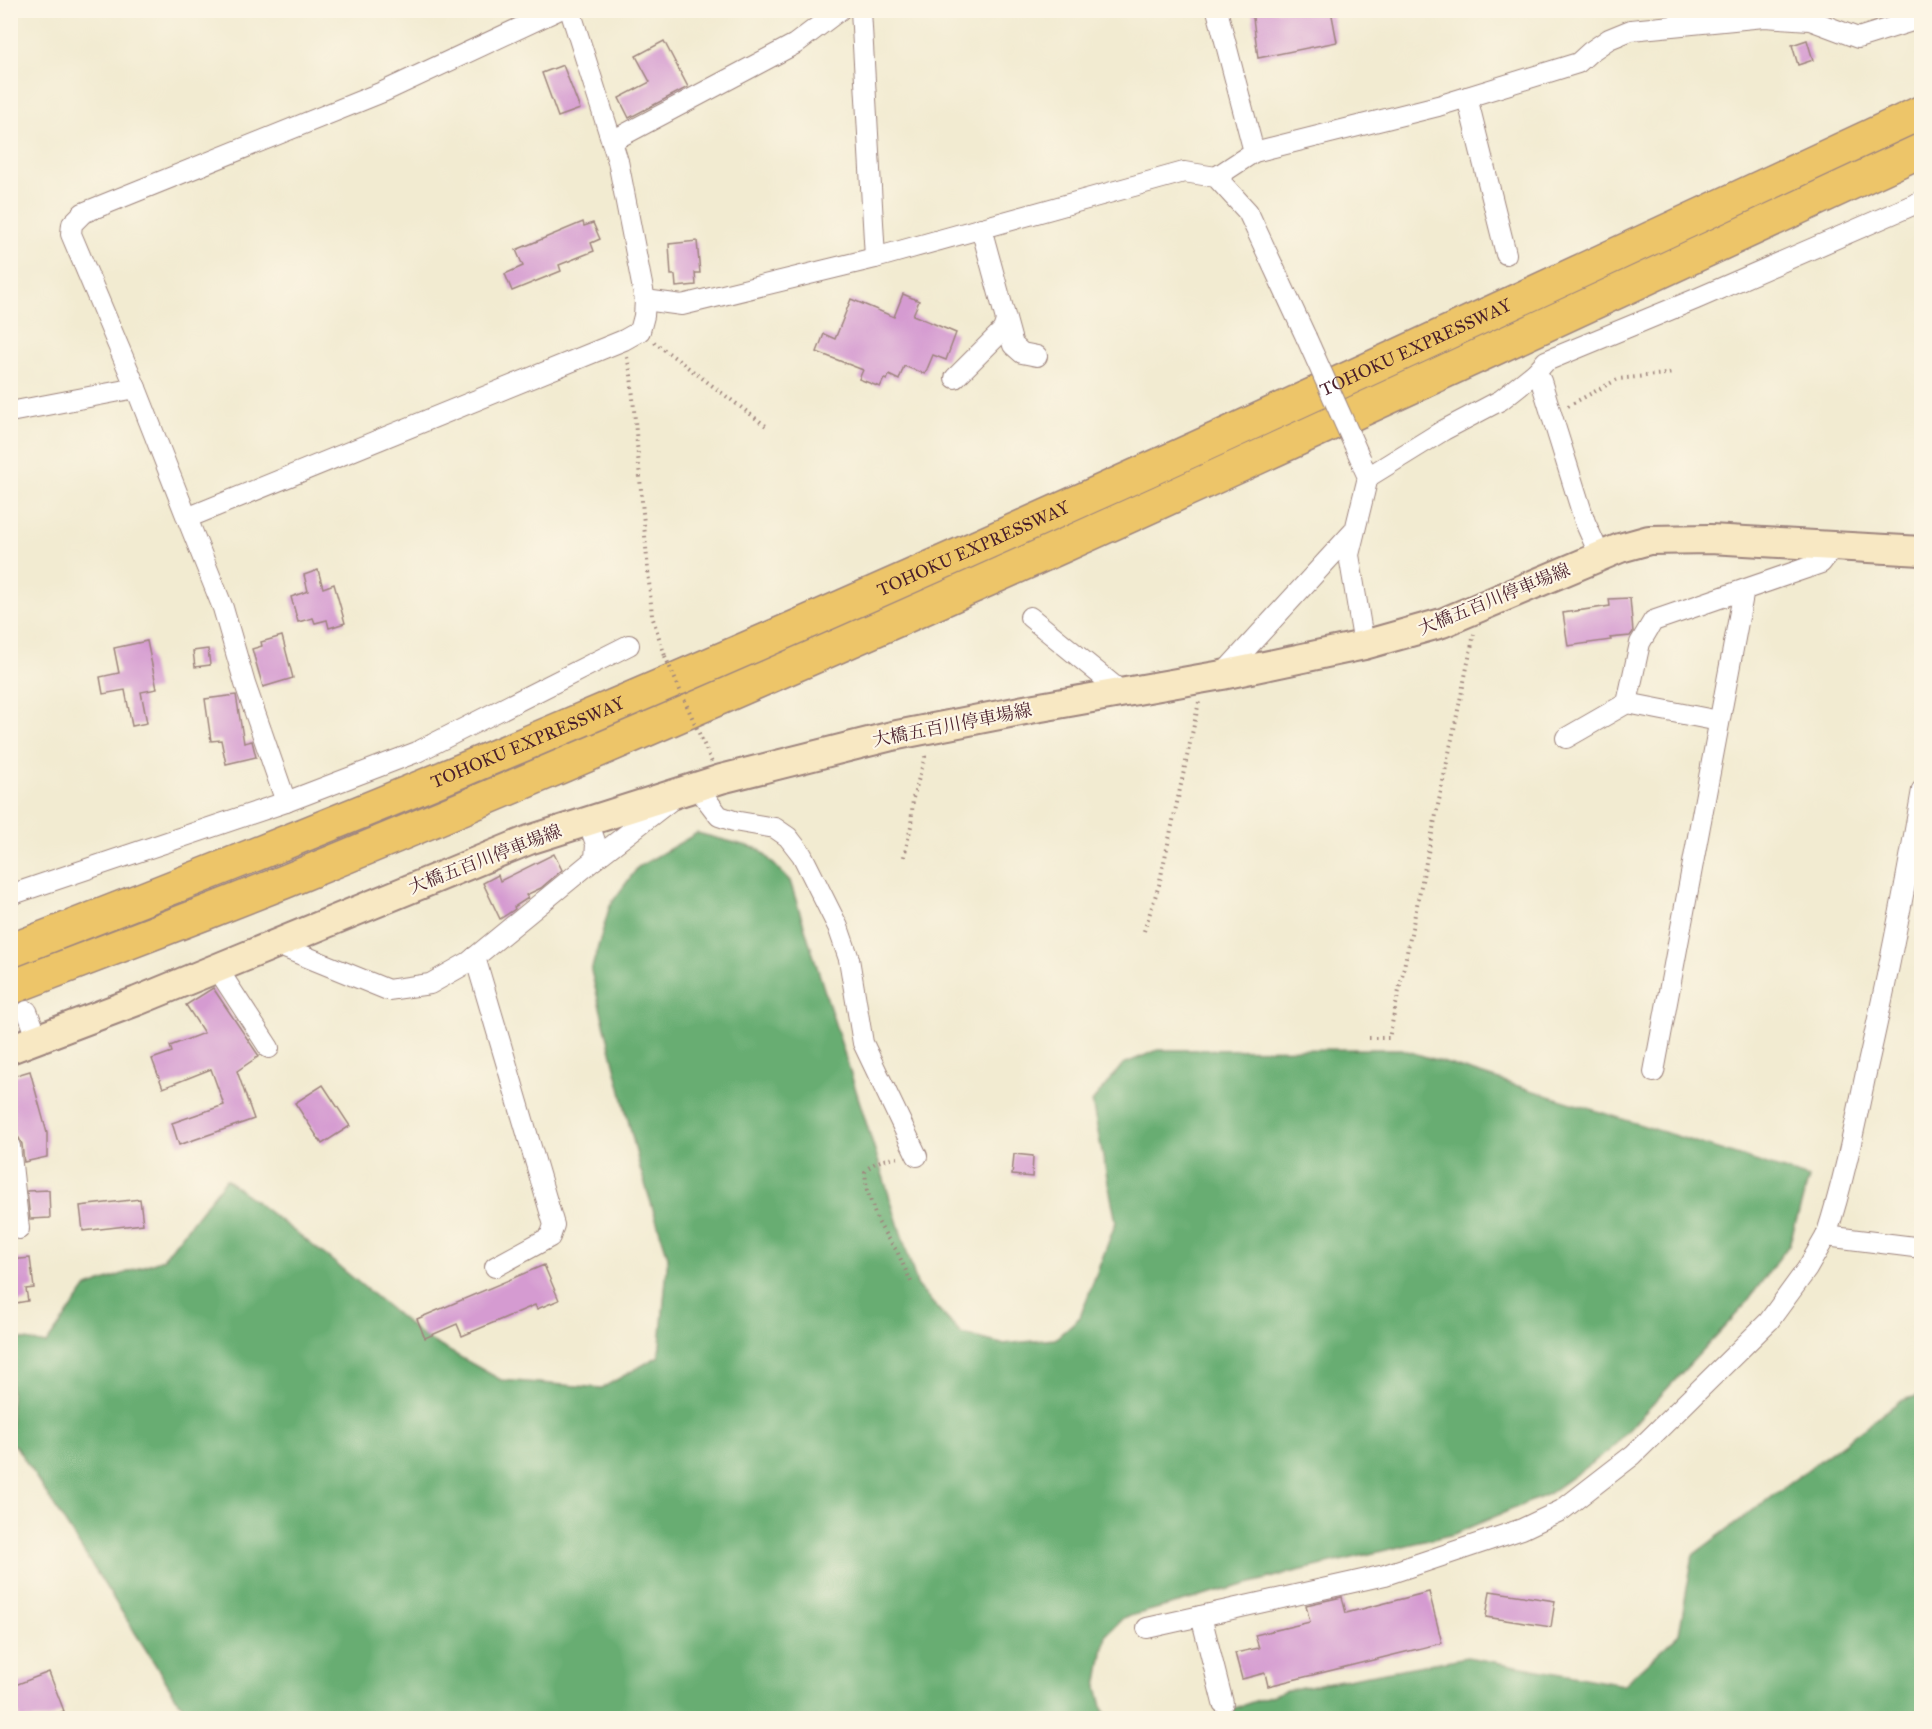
<svg xmlns="http://www.w3.org/2000/svg" width="1932" height="1729" viewBox="0 0 1932 1729" font-family="'IM FELL Great Primer','Noto Serif JP',serif">
	<style>
		.forest { fill: #68ad72; stroke: #59664e; stroke-width: 1.5 }
		.building { fill: #d59bd1 }
		.lines { fill: none; stroke-linecap: round; stroke-linejoin: round }
		.street-casing { stroke: #9e857e; stroke-width: 22 }
		.secondary-casing { stroke: #9e857e; stroke-width: 32 }
		.highway-casing { stroke: #9e857e; stroke-width: 36 }
		.path { stroke: #9e857e; stroke-width: 4; stroke-dasharray: 1.5 4.5; stroke-linecap: butt }
		.street { stroke: #fff; stroke-width: 20 }
		.secondary { stroke: #f8e8c3; stroke-width: 28 }
		.highway { stroke: #edc569; stroke-width: 33 }
		.street-bridge-casing { stroke: #9e857e; stroke-width: 22; stroke-linecap: butt }
		.path-bridge { stroke: #9e857e; stroke-width: 4; stroke-dasharray: 1.5 4.5; stroke-linecap: butt }
		.street-bridge { stroke: #fff; stroke-width: 20 }
		.labels { text-anchor: middle; stroke-width: 4.5; stroke-linejoin: round; paint-order: stroke }
		.street-label { font-size: 18px; fill: #4a1f2b; stroke: #fcf5e5 }
	</style>
	<rect width="100%" height="100%" fill="#fcf5e5"/>
	<filter id="ink" filterUnits="userSpaceOnUse"><feTurbulence type="fractalNoise" baseFrequency=".0167" numOctaves="2"/><feDisplacementMap in="SourceGraphic" scale="12" xChannelSelector="R" yChannelSelector="G"/><feConvolveMatrix kernelMatrix="1 2 1 2 8 2 1 2 1" color-interpolation-filters="sRGB"/></filter>
	<filter id="wash" filterUnits="userSpaceOnUse"><feTurbulence type="fractalNoise" baseFrequency=".008" numOctaves="4" result="noise"/><feDisplacementMap in="SourceGraphic" scale="24" xChannelSelector="R" yChannelSelector="G"/><feGaussianBlur stdDeviation="1.35" result="paint"/><feColorMatrix in="noise" values="0 0 0 0 0 0 0 0 0 0 0 0 0 0 0 0 0 1.4 0 .05"/><feComposite in="paint" operator="in"/></filter>
	<g filter="url(#wash)">
		<rect width="100%" height="100%" fill="#f2ebd1"/>
		<g class="forest">
			<path d="M697,833L759,849L790,881L918,1287L961,1334L1002,1344L1055,1339L1080,1317L1116,1222L1092,1102L1123,1064L1158,1050L1401,1049L1809,1178L1789,1245L1743,1307L1610,1450L1548,1494L1454,1534L1281,1575L1123,1618L1106,1635L1097,1687L1103,1710L1109,1718H194L179,1702L150,1656L16,1446L11,1444V1337L46,1344L87,1287L163,1259L226,1179L329,1258L424,1337L501,1380L602,1388L659,1356L668,1257L640,1168L591,971L610,905L638,867Z"/>
			<path d="M1921,1395V1718H1206L1287,1690L1467,1657L1623,1685L1679,1634L1693,1555L1900,1401Z"/>
		</g>
		<g id="blocks">
			<g class="building">
				<path d="M1252,10H1331L1337,42L1258,58Z"/>
				<path d="M1807,40L1813,60L1798,65L1792,45Z"/>
				<path d="M664,41L688,87L629,118L619,98L650,82L636,56Z"/>
				<path d="M563,65L580,109L558,117L542,73Z"/>
				<path d="M583,222L584,226L593,223L600,239L591,243L594,251L559,265L561,271L512,291L505,274L523,266L516,250Z"/>
				<path d="M697,241L700,273H695L696,285L676,287L675,275H671L669,244Z"/>
				<path d="M903,294L919,301L913,315L956,333L946,360L933,355L925,374L904,366L899,380L889,375L887,380L884,379L880,387L859,379L863,370L817,352L824,334L835,339L851,299L894,317Z"/>
				<path d="M318,570L323,588L334,584L345,623L329,628L327,620L315,623L313,618L298,622L291,597L308,591L304,575Z"/>
				<path d="M1630,598L1633,632L1630,636L1610,638L1611,640L1568,646L1563,613L1610,606L1609,599Z"/>
				<path d="M282,636L293,678L263,687L252,649L262,646L261,642Z"/>
				<path d="M147,641L157,689L141,692L147,723L132,726L125,690L103,694L100,677L119,673L114,648Z"/>
				<path d="M208,649L210,665L195,667L193,651Z"/>
				<path d="M236,695L244,743L252,741L256,757L226,764L221,740L211,741L205,699Z"/>
				<path d="M554,854L562,870L541,888L526,895L528,898L514,907L515,909L500,919L483,883L498,875L500,881Z"/>
				<path d="M213,988L259,1056L237,1071L254,1119L179,1145L172,1123L224,1105L211,1069L163,1088L152,1059L172,1052L170,1046L204,1033L186,1005Z"/>
				<path d="M30,1071L47,1133V1157L24,1162L22,1144L19,1138L15,1135L10,1117V1077Z"/>
				<path d="M323,1085L350,1126L322,1144L295,1103Z"/>
				<path d="M1014,1154L1033,1156L1032,1177L1012,1175Z"/>
				<path d="M49,1190L50,1218L30,1219L27,1191Z"/>
				<path d="M140,1199L143,1224L83,1231L80,1206Z"/>
				<path d="M30,1258L34,1288L26,1289L28,1301L10,1304V1260Z"/>
				<path d="M544,1265L559,1300L537,1309L535,1305L462,1336L457,1324L425,1338L417,1319Z"/>
				<path d="M1490,1591L1555,1601L1551,1627L1486,1617Z"/>
				<path d="M1429,1592L1442,1643L1268,1686L1265,1673L1242,1679L1235,1653L1259,1648L1255,1635L1310,1622L1306,1605L1342,1597L1346,1613Z"/>
				<path d="M49,1672L64,1711L46,1719H20L10,1695V1687Z"/>
			</g>
		</g>
	</g>
	<g filter="url(#ink)">
		<use href="#blocks" fill-opacity="0" stroke="#9e857e" stroke-width="1.5"/>
		<g class="lines">
			<g class="street-casing">
				<g id="street">
					<path d="M558,10L385,91L83,213L72,224L71,234L136,388L187,518L624,340L640,331L644,316L645,300L618,161L570,10"/>
					<path d="M861,10L875,258"/>
					<path d="M1467,97L1506,254"/>
					<path d="M612,141L795,44L840,10"/>
					<path d="M1254,152L1438,106L1578,63L1590,52L1609,39L1631,30L1764,17L1810,20L1858,38L1922,18"/>
					<path d="M1216,177L1254,152L1217,10"/>
					<path d="M981,228L1013,345L1022,353L1037,356"/>
					<path d="M645,300L682,305L875,258L1184,172L1216,177L1248,212L1306,337"/>
					<path d="M1536,372L1541,381L1585,522L1600,556"/>
					<path d="M955,378L1003,330L1006,321"/>
					<path d="M10,412L136,388"/>
					<path d="M1363,466L1368,477L1349,555L1364,645"/>
					<path d="M1368,477L1444,430L1501,400L1536,372L1546,361L1696,299L1922,201"/>
					<path d="M1030,617L1123,693"/>
					<path d="M1222,675L1354,531"/>
					<path d="M1627,703L1719,721"/>
					<path d="M1566,738L1627,703L1640,643L1653,621L1821,563L1834,546"/>
					<path d="M697,787L719,816L734,821L775,828L788,837L802,855L838,927L849,959L863,1043L917,1156"/>
					<path d="M1922,790C1906,883 1888,976 1867,1068C1855,1125 1844,1181 1826,1236L1922,1248"/>
					<path d="M286,802L417,752L629,645"/>
					<path d="M595,859L670,801"/>
					<path d="M10,895L286,802L245,684L223,608L187,518"/>
					<path d="M275,944L388,990L430,984L469,962L595,859L596,844L588,821"/>
					<path d="M475,957L554,1225L550,1237L495,1267"/>
					<path d="M217,968L269,1048"/>
					<path d="M27,1011L38,1039"/>
					<path d="M1654,1072L1744,590"/>
					<path d="M10,1146L19,1229"/>
					<path d="M1201,1616L1223,1703"/>
					<path d="M1147,1628L1385,1575L1522,1529L1562,1510L1633,1455L1769,1321L1807,1269L1826,1236"/>
				</g>
			</g>
			<g class="secondary-casing">
				<path id="secondary" d="M10,1049L137,1001L529,840L721,779L892,736L1035,708L1222,675L1364,645L1442,623L1620,548L1649,540L1710,539L1922,551"/>
			</g>
			<g class="highway-casing">
				<g id="highway">
					<path id="s1" d="M10,951C193,880 375,808 555,731C1015,536 1468,324 1922,112"/>
					<path d="M10,988C102,953 193,918 284,882C838,656 1380,402 1922,150"/>
				</g>
			</g>
			<g class="path">
				<path d="M654,342L766,426"/>
				<path d="M627,357L631,375L652,616L665,656"/>
				<path d="M1568,406L1618,379L1674,373"/>
				<path d="M904,857L911,826L913,798L925,757L924,753"/>
				<path d="M1144,931L1159,885L1199,702"/>
				<path d="M1369,1038H1389L1474,634"/>
				<path d="M898,1158C885,1159 873,1161 865,1172L867,1190L877,1220L888,1239L897,1251L911,1282"/>
			</g>
			<use href="#street" class="street"/>
			<use href="#secondary" class="secondary"/>
			<use href="#highway" class="highway"/>
			<g class="street-bridge-casing">
				<path id="street-bridge" d="M1306,337L1361,460"/>
			</g>
			<path class="path-bridge" d="M665,656L713,765"/>
			<use href="#street-bridge" class="street-bridge"/>
		</g>
	</g>
	<g class="labels">
		<g class="street-label">
			<text dy="6" stroke="none"><textPath href="#s1" startOffset="1530">TOHOKU EXPRESSWAY</textPath></text>
			<text dy="6" stroke="none"><textPath href="#s1" startOffset="1044">TOHOKU EXPRESSWAY</textPath></text>
			<text transform="translate(1494 599) rotate(-22)" y="6">大橋五百川停車場線</text>
			<text transform="translate(952 725) rotate(-11)" y="6">大橋五百川停車場線</text>
			<text dy="6" stroke="none"><textPath href="#s1" startOffset="558">TOHOKU EXPRESSWAY</textPath></text>
			<text transform="translate(485 859) rotate(-21)" y="6">大橋五百川停車場線</text>
		</g>
	</g>
	<rect width="1932" height="1729" fill="none" stroke="#fcf5e5" stroke-width="36"/>
</svg>
